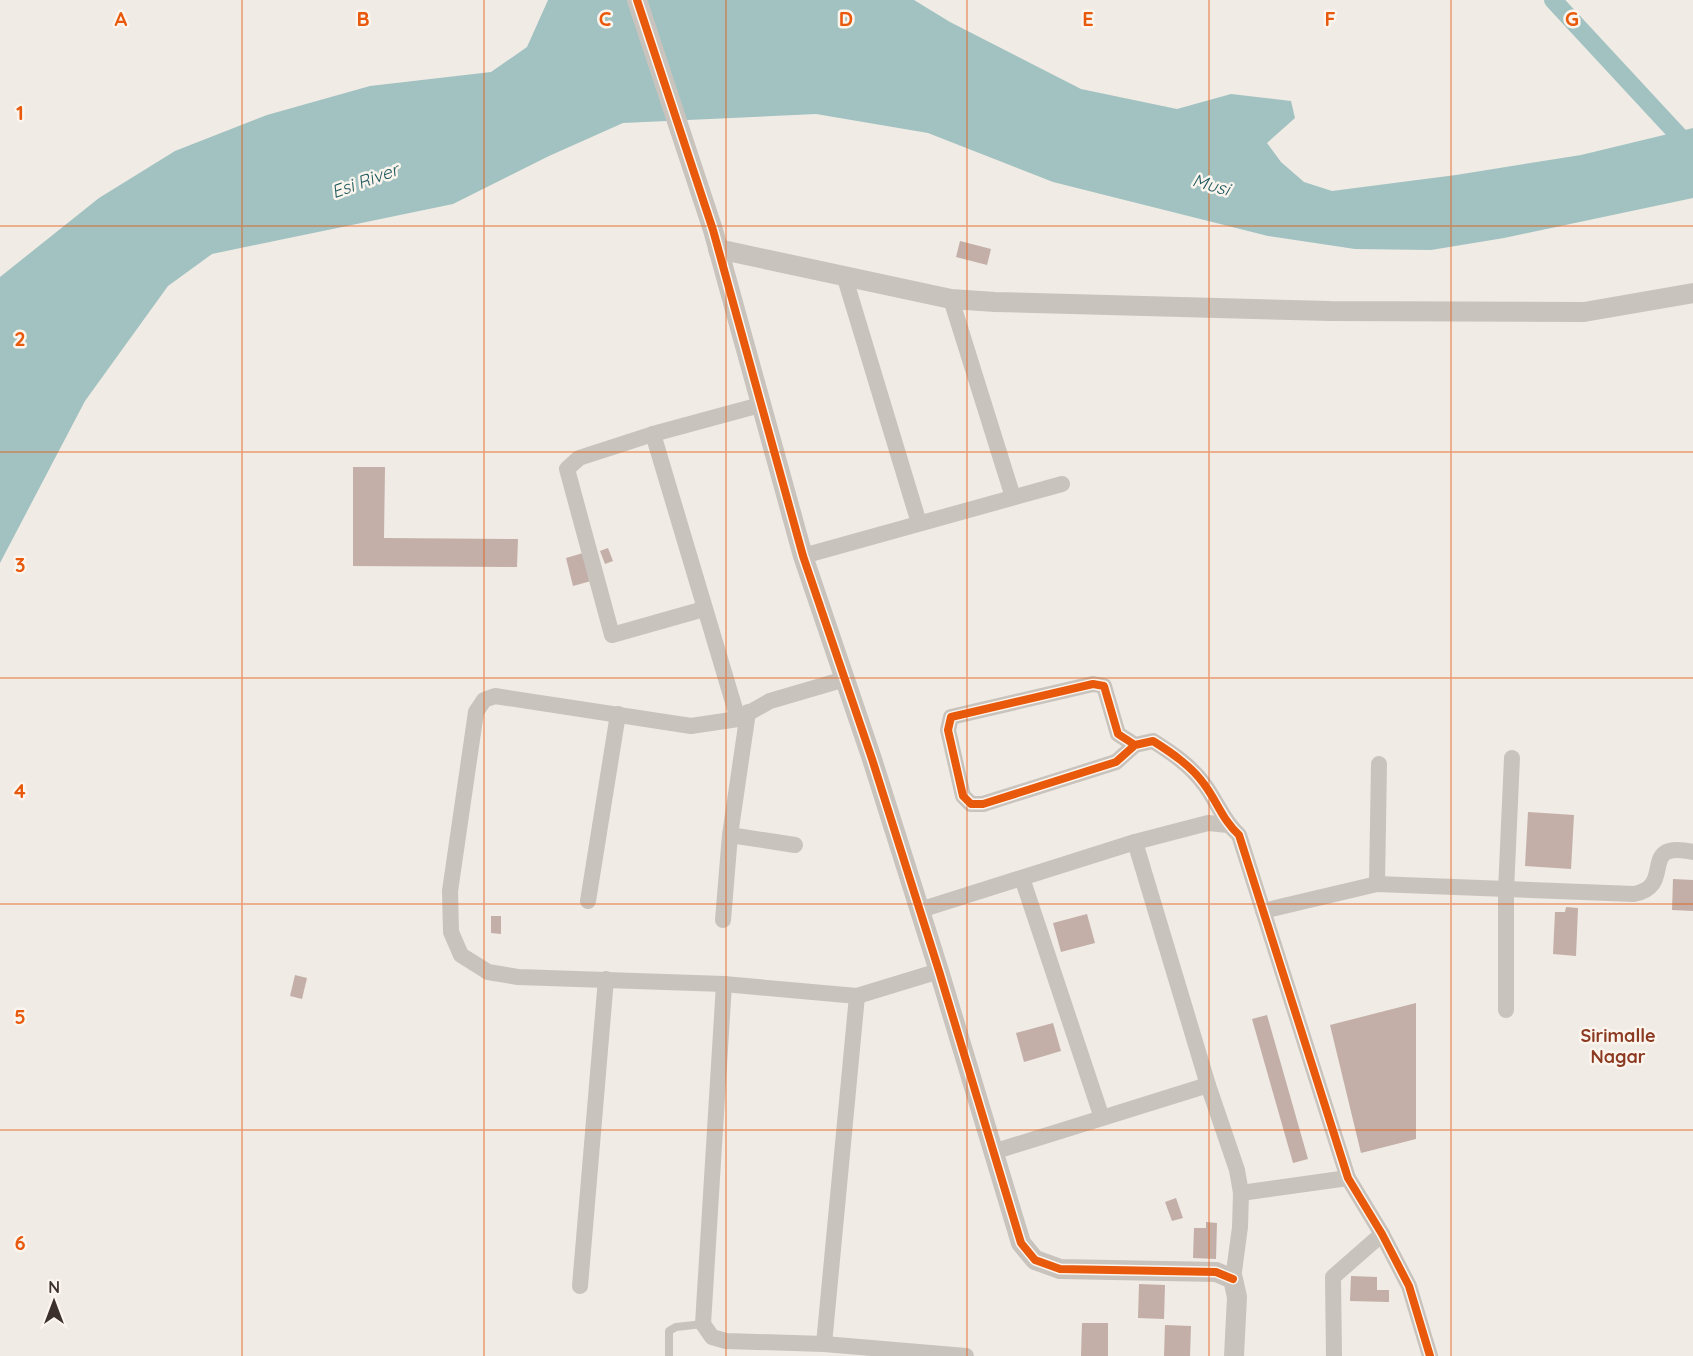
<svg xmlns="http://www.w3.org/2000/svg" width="1693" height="1356" viewBox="0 0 1693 1356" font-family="Quicksand,sans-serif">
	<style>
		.water { fill: #a1c2c1 }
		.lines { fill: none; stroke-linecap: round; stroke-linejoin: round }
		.canal { stroke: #a1c2c1; stroke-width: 18 }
		.building { fill: #c3afa7 }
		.service { stroke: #c9c3be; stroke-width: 8 }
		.minor { stroke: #c9c3be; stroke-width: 16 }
		.tertiary { stroke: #c9c3be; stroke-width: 20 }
		.cycleway-casing { stroke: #fbf5ee; stroke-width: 11 }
		.cycleway { stroke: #e8590c; stroke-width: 8 }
		.grid { fill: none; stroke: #e8590c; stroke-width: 1.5; stroke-opacity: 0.55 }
		.labels { text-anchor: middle; stroke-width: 5; stroke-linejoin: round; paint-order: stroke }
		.water-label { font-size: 18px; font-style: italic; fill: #1f5a5e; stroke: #fbf5ee }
		.neighbourhood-label { font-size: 18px; font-weight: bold; fill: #8c3b22; stroke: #fbf5ee }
		.grid-label { font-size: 20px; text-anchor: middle; font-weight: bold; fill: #e8590c; stroke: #fbf5ee; stroke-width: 5; stroke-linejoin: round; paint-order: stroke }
	</style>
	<rect width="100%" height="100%" fill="#f0ebe5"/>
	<path class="water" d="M548,0H914L950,22L1081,89L1177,109L1231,94L1291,101L1295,118L1267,143L1281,162L1304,182L1332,191L1456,175L1581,155L1693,128V198L1504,238L1431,250L1355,249L1268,236L1053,182L928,133L816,114L623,123L549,156L453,204L212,254L168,286L85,401L0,563V277L99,198L175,151L267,115L370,86L491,72L527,47Z"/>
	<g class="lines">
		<path class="canal" d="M1553,0L1693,151"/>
	</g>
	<g class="building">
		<path d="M960,241L991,249L987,265L956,257Z"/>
		<path d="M353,467H385L384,538L518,539L517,567L353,566Z"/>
		<path d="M608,548L613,561L605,564L600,551Z"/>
		<path d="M583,553L591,581L573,586L566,558Z"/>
		<path d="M1528,812L1574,815L1571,869L1525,866Z"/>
		<path d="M1673,879L1693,880V911L1672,910Z"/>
		<path d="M1566,907L1578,908L1576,956L1553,954L1555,912H1565Z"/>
		<path d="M1087,914L1095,943L1061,952L1053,923Z"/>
		<path d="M491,916H501V934L491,933Z"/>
		<path d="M295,975L307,978L302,999L290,996Z"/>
		<path d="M1416,1003V1139L1361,1153L1330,1025Z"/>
		<path d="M1267,1015L1308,1159L1293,1163L1252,1019Z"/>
		<path d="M1053,1023L1061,1051L1024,1062L1016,1033Z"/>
		<path d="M1176,1198L1183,1218L1172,1221L1165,1202Z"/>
		<path d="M1206,1222L1217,1223L1216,1259L1193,1258L1194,1228H1206Z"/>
		<path d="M1351,1276L1377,1277V1290H1389V1302L1350,1301Z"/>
		<path d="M1139,1284L1165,1285L1164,1319L1138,1318Z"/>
		<path d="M1082,1323H1108V1356H1081Z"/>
		<path d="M1165,1325L1191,1326L1190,1356H1164Z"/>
	</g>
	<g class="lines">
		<path class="service" d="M669,1356V1331L676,1327L703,1324"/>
		<g class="minor">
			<path d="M844,275L919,523"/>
			<path d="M951,299L1013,497"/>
			<path d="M653,434L738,719"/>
			<path d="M803,556L1062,484"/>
			<path d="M704,609L612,635L567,469L579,458L653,434L760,405"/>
			<path d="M845,679L770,701L738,719L691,726L495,696L484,700L476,712L450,891L451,932L461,955L488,972L518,977L724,984L857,996L939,971"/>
			<path d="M1135,745L1116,762L983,804H971L963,796L948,730L951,717L1093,684L1104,686L1118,734L1135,745L1153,741C1172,753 1191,766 1204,784C1217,801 1223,821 1239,835L1348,1178L1382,1234L1409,1286L1430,1356"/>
			<path d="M730,835L795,845"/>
			<path d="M1135,842L1208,1085L1237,1170L1241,1193L1240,1227L1233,1279"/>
			<path d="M1022,878L1102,1118"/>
			<path d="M1377,884L1379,764"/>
			<path d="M588,901L618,714"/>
			<path d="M920,910L1135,842L1208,823L1228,825"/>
			<path d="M1263,911L1377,884L1634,894C1677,886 1636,840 1693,852"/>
			<path d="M723,920L730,835L748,712"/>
			<path d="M724,984L703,1324L712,1337L726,1341L824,1344L966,1356"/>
			<path d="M1506,1010V891L1512,758"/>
			<path d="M993,1152L1208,1085"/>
			<path d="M1241,1193L1348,1178"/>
			<path d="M580,1286L606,979"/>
			<path d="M824,1344L857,996"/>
			<path d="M1334,1356L1333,1277L1382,1234"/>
		</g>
		<g class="tertiary">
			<path d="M637,0L713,230L803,556L872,759L939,971L1021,1243L1035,1260L1060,1269L1216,1272L1233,1279L1237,1297L1234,1356"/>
			<path d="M718,249L951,299L995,302L1330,311L1584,312L1693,293"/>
		</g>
		<g class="cycleway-casing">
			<g id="cycleway">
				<path d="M637,0L713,230L803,556L872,759L939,971L1021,1243L1035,1260L1060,1269L1216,1272L1233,1279"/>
				<path d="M1135,745L1116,762L983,804H971L963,796L948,730L951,717L1093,684L1104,686L1118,734L1135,745L1153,741C1172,753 1191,766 1204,784C1217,801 1223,821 1239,835L1348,1178L1382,1234L1409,1286L1430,1356"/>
			</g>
		</g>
		<use href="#cycleway" class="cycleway"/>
	</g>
	<path class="grid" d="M242,0V1356M484,0V1356M726,0V1356M967,0V1356M1209,0V1356M1451,0V1356M0,226H1693M0,452H1693M0,678H1693M0,904H1693M0,1130H1693"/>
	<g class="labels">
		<g class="water-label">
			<text transform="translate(365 181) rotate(-20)" y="6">Esi River</text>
			<text transform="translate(1211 185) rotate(16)" y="6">Musi</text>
		</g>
		<g class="neighbourhood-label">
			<text x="1618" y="1042">Sirimalle<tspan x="1618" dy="21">Nagar</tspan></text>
		</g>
	</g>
	<g class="grid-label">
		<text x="121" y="26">A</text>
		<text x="363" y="26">B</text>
		<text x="605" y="26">C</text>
		<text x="846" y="26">D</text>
		<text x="1088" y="26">E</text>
		<text x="1330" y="26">F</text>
		<text x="1572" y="26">G</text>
		<text x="20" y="120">1</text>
		<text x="20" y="346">2</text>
		<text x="20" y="572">3</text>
		<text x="20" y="798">4</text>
		<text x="20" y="1024">5</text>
		<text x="20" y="1250">6</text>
	</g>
	<g transform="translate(54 1302)" stroke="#fbf5ee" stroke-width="4.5" paint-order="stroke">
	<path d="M0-4.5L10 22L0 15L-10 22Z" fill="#3b302b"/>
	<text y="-9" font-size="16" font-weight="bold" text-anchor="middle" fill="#3b302b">N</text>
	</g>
</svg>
